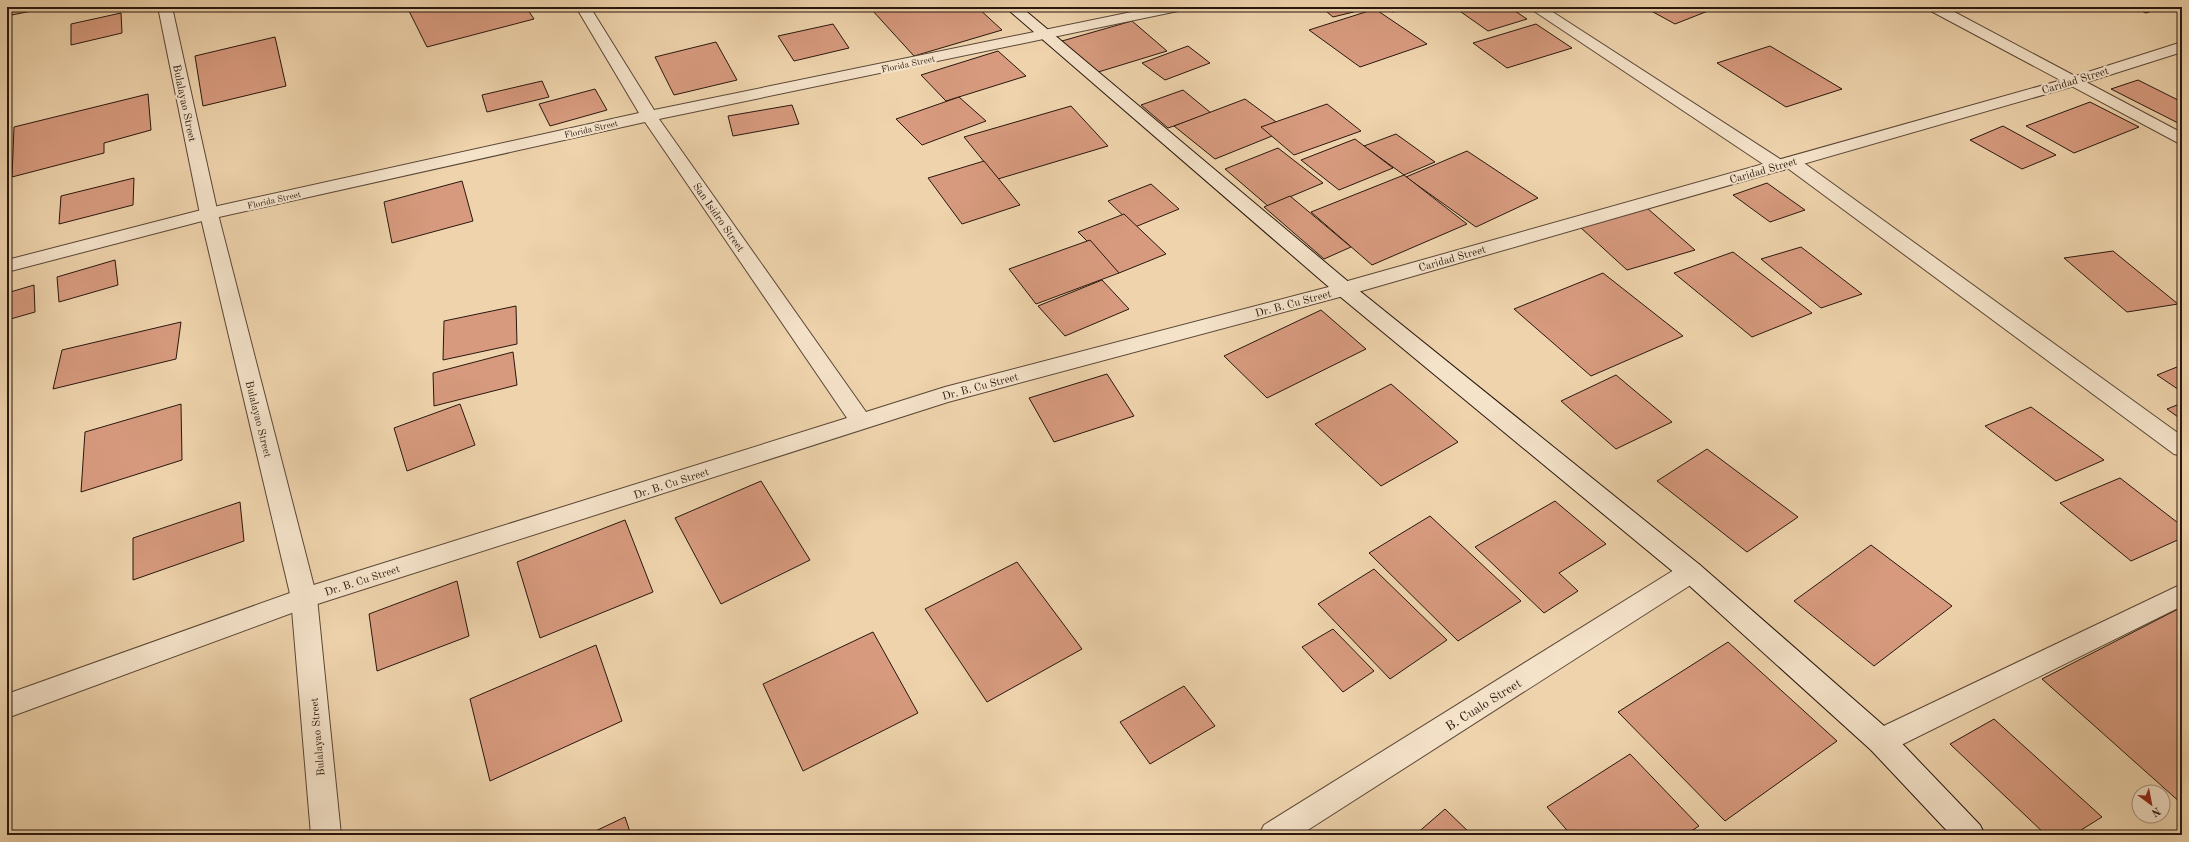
<svg xmlns="http://www.w3.org/2000/svg" width="2189" height="842" viewBox="0 0 2189 842" font-family="'Old Standard TT',serif">
	<style>
		.building { fill: #d79a7e; stroke: #29170d }
		.lines { fill: none; stroke-linecap: round; stroke-linejoin: round }
		.minor-casing { stroke: #5a4635; stroke-width: 2 }
		.tertiary-casing { stroke: #5a4635; stroke-width: 2 }
		.secondary-casing { stroke: #29170d; stroke-width: 2 }
		.minor { fill: #f4e2c9; fill-rule: evenodd }
		.tertiary { fill: #f4e2c9; fill-rule: evenodd }
		.secondary { fill: #f4e2c9; fill-rule: evenodd }
		.labels { text-anchor: middle; stroke-width: 4; stroke-linejoin: round; paint-order: stroke }
		.far-street-label { font-size: 9px; fill: #29170d; stroke: #f4e2c9 }
		.street-label { font-size: 11px; fill: #29170d; stroke: #f4e2c9 }
		.near-street-label { font-size: 13px; fill: #29170d; stroke: #f4e2c9 }
	</style>
	<rect width="100%" height="100%" fill="#eed3ac"/>
	<filter id="stains"><feTurbulence type="fractalNoise" baseFrequency=".005" numOctaves="4"/><feColorMatrix values="0 0 0 0 .2 0 0 0 0 .09 0 0 0 0 .02 0 0 0 .5 -.17"/></filter>
	<radialGradient id="worn" r=".72"><stop offset=".6" stop-color="#630" stop-opacity="0"/><stop offset="1" stop-color="#630" stop-opacity=".3"/></radialGradient>
	<g class="building">
		<path d="M7,7H51L7,16Z"/>
		<path d="M424,7H526L534,19L427,47L409,11Z"/>
		<path d="M884,7H977L1002,30L914,56L872,10Z"/>
		<path d="M1321,7H1374L1333,17Z"/>
		<path d="M1386,7H1411L1392,12Z"/>
		<path d="M1454,7H1509L1527,19L1488,31Z"/>
		<path d="M1644,7H1709L1713,9L1675,24Z"/>
		<path d="M2132,7H2163L2146,13Z"/>
		<path d="M1375,9L1427,44L1360,67L1309,30Z"/>
		<path d="M121,13L122,33L71,45V24Z"/>
		<path d="M1132,21L1167,51L1095,73L1062,41Z"/>
		<path d="M833,24L849,48L794,61L778,36Z"/>
		<path d="M1536,24L1572,48L1507,68L1473,43Z"/>
		<path d="M275,37L286,86L203,106L195,56Z"/>
		<path d="M716,42L737,80L674,95L655,57Z"/>
		<path d="M1188,46L1210,63L1165,80L1142,63Z"/>
		<path d="M1770,46L1842,89L1786,107L1717,63Z"/>
		<path d="M998,51L1026,76L946,101L921,75Z"/>
		<path d="M2138,80L2182,102V125L2111,89Z"/>
		<path d="M542,81L549,97L487,112L482,95Z"/>
		<path d="M595,89L607,110L550,126L539,104Z"/>
		<path d="M1183,90L1211,113L1168,128L1141,105Z"/>
		<path d="M148,94L151,130L104,143V153L12,177L14,127Z"/>
		<path d="M959,97L986,121L922,145L896,119Z"/>
		<path d="M1245,99L1287,130L1215,159L1174,126Z"/>
		<path d="M2090,102L2139,127L2074,153L2026,126Z"/>
		<path d="M1327,104L1361,131L1294,155L1261,127Z"/>
		<path d="M792,105L799,124L733,136L728,116Z"/>
		<path d="M1071,106L1108,146L998,179L964,137Z"/>
		<path d="M2003,126L2056,155L2022,169L1970,140Z"/>
		<path d="M1396,134L1435,162L1404,175L1364,146Z"/>
		<path d="M1355,139L1393,168L1339,190L1301,160Z"/>
		<path d="M1278,148L1323,183L1268,206L1225,169Z"/>
		<path d="M1467,151L1538,198L1476,227L1406,177Z"/>
		<path d="M984,161L1020,205L962,224L928,178Z"/>
		<path d="M1404,175L1467,224L1372,265L1311,212Z"/>
		<path d="M134,178L133,205L59,224L61,196Z"/>
		<path d="M462,181L473,221L392,243L384,202Z"/>
		<path d="M1767,183L1805,210L1770,222L1733,195Z"/>
		<path d="M1151,184L1179,209L1135,227L1108,201Z"/>
		<path d="M1290,196L1351,247L1324,259L1264,207Z"/>
		<path d="M1647,208L1695,250L1627,270L1580,227Z"/>
		<path d="M1124,214L1166,254L1119,273L1078,232Z"/>
		<path d="M1090,240L1119,273L1036,304L1009,269Z"/>
		<path d="M1801,247L1862,294L1821,308L1761,259Z"/>
		<path d="M2113,251L2178,304L2127,312L2064,258Z"/>
		<path d="M1733,252L1812,313L1752,337L1674,273Z"/>
		<path d="M115,260L118,285L59,302L57,277Z"/>
		<path d="M1603,273L1683,336L1591,376L1514,309Z"/>
		<path d="M1102,280L1129,309L1065,336L1038,306Z"/>
		<path d="M34,285L35,312L7,320V293Z"/>
		<path d="M516,306L517,344L443,360L444,321Z"/>
		<path d="M1321,310L1366,349L1267,398L1224,356Z"/>
		<path d="M181,322L176,359L53,389L62,350Z"/>
		<path d="M513,352L517,385L434,406L433,373Z"/>
		<path d="M2182,365V392L2157,375Z"/>
		<path d="M1107,374L1134,416L1054,442L1029,398Z"/>
		<path d="M1616,375L1672,422L1616,449L1561,401Z"/>
		<path d="M1391,384L1458,442L1381,486L1315,424Z"/>
		<path d="M2182,403V420L2167,409Z"/>
		<path d="M181,404L182,460L81,492L85,432Z"/>
		<path d="M460,404L475,445L407,471L394,428Z"/>
		<path d="M2031,407L2104,460L2056,481L1985,426Z"/>
		<path d="M1707,449L1798,517L1747,552L1657,481Z"/>
		<path d="M2120,478L2182,526V538L2131,561L2060,503Z"/>
		<path d="M761,481L810,560L721,604L675,518Z"/>
		<path d="M1555,501L1606,544L1559,573L1578,591L1544,613L1475,547Z"/>
		<path d="M240,502L244,541L133,580V538Z"/>
		<path d="M1430,516L1521,601L1458,641L1369,553Z"/>
		<path d="M625,520L653,592L540,638L517,562Z"/>
		<path d="M1871,545L1952,606L1874,666L1794,601Z"/>
		<path d="M1017,562L1082,649L987,702L925,609Z"/>
		<path d="M1374,569L1447,640L1390,679L1318,604Z"/>
		<path d="M457,581L469,636L377,671L369,614Z"/>
		<path d="M2182,607V804L2042,679Z"/>
		<path d="M1333,629L1374,671L1343,692L1302,647Z"/>
		<path d="M873,632L918,713L803,771L763,684Z"/>
		<path d="M1728,642L1837,741L1725,821L1618,712Z"/>
		<path d="M596,645L622,721L490,781L470,699Z"/>
		<path d="M1184,686L1215,726L1150,764L1120,722Z"/>
		<path d="M1994,719L2102,817L2073,835H2046L1950,744Z"/>
		<path d="M1630,754L1699,826L1685,835H1571L1547,807Z"/>
		<path d="M1445,809L1472,835H1415Z"/>
		<path d="M625,817L631,835H587Z"/>
	</g>
	<g class="lines">
		<g class="minor-casing">
			<g id="minor">
				<path d="M576,7H590L654,110L1156,7H1185L1183,10L1178,11L659,119L866,412L945,387L1344,283L1351,284L1354,289L1351,294L948,402L308,607L7,718V694L304,588L847,418L645,122L210,219L7,272V260L209,208L639,113Z"/>
				<path d="M1528,7H1545L1783,161L1785,158L1791,157L1797,158L2182,436V456L2174,454L1786,167L1784,170L1778,171L1772,170Z"/>
				<path d="M1927,7H1945L2182,133V145L1929,10Z"/>
				<path d="M2182,584V606L1891,750L1881,754L1871,750L1867,741L1871,732Z"/>
			</g>
		</g>
		<g class="tertiary-casing">
			<g id="tertiary">
				<path d="M158,7H172L218,214L317,598L341,835H311L291,598L200,214Z"/>
				<path d="M2182,42V52L2081,84L1351,294L1344,295L1337,294L1334,289L1337,284L2069,78Z"/>
				<path d="M1691,562L1700,565L1703,572L1700,579L1300,835H1259L1264,825L1682,565Z"/>
			</g>
		</g>
		<g class="secondary-casing">
			<path id="secondary" d="M1005,7H1021L1351,284L1700,565L1891,732L1980,825L1985,835H1951L1871,750L1682,579L1337,294Z"/>
		</g>
		<use href="#minor" class="minor"/>
		<use href="#tertiary" class="tertiary"/>
		<use href="#secondary" class="secondary"/>
	</g>
	<g class="labels">
		<g class="far-street-label">
			<text transform="translate(908 64) rotate(-12)" y="3">Florida Street</text>
			<text transform="translate(591 129) rotate(-13)" y="3">Florida Street</text>
			<text transform="translate(274 200) rotate(-13)" y="3">Florida Street</text>
		</g>
		<g class="street-label">
			<text transform="translate(2075 80) rotate(-17)" y="4">Caridad Street</text>
			<text transform="translate(185 103) rotate(78)" y="4">Bulalayao Street</text>
			<text transform="translate(1763 170) rotate(-16)" y="4">Caridad Street</text>
			<text transform="translate(719 217) rotate(55)" y="4">San Isidro Street</text>
			<text transform="translate(1452 258) rotate(-16)" y="4">Caridad Street</text>
			<text transform="translate(1293 303) rotate(-15)" y="4">Dr. B. Cu Street</text>
			<text transform="translate(980 386) rotate(-15)" y="4">Dr. B. Cu Street</text>
			<text transform="translate(259 419) rotate(76)" y="4">Bulalayao Street</text>
			<text transform="translate(671 483) rotate(-18)" y="4">Dr. B. Cu Street</text>
			<text transform="translate(362 580) rotate(-18)" y="4">Dr. B. Cu Street</text>
			<text transform="translate(317 737) rotate(-95)" y="4">Bulalayao Street</text>
		</g>
		<g class="near-street-label">
			<text transform="translate(1483 704) rotate(-32)" y="5">B. Cualo Street</text>
		</g>
	</g>
	<rect width="2189" height="842" fill="none" stroke="#eed3ac" stroke-width="24"/>
	<rect x="8" y="8" width="2173" height="826" fill="none" stroke="#29170d" stroke-width="2"/>
	<rect x="12" y="12" width="2165" height="818" fill="none" stroke="#29170d"/>
	<g transform="translate(2151 804) rotate(148)"><circle r="19" fill="#f4e2c9" stroke="#a3917e"/>
	<path d="M0-3L7 15L0 10L-7 15Z" fill="#8f2418"/>
	<text y="-6" font-size="11" font-weight="bold" text-anchor="middle" fill="#29170d">N</text>
	</g>
	<rect width="100%" height="100%" filter="url(#stains)"/>
	<rect width="100%" height="100%" fill="url(#worn)"/>
</svg>
